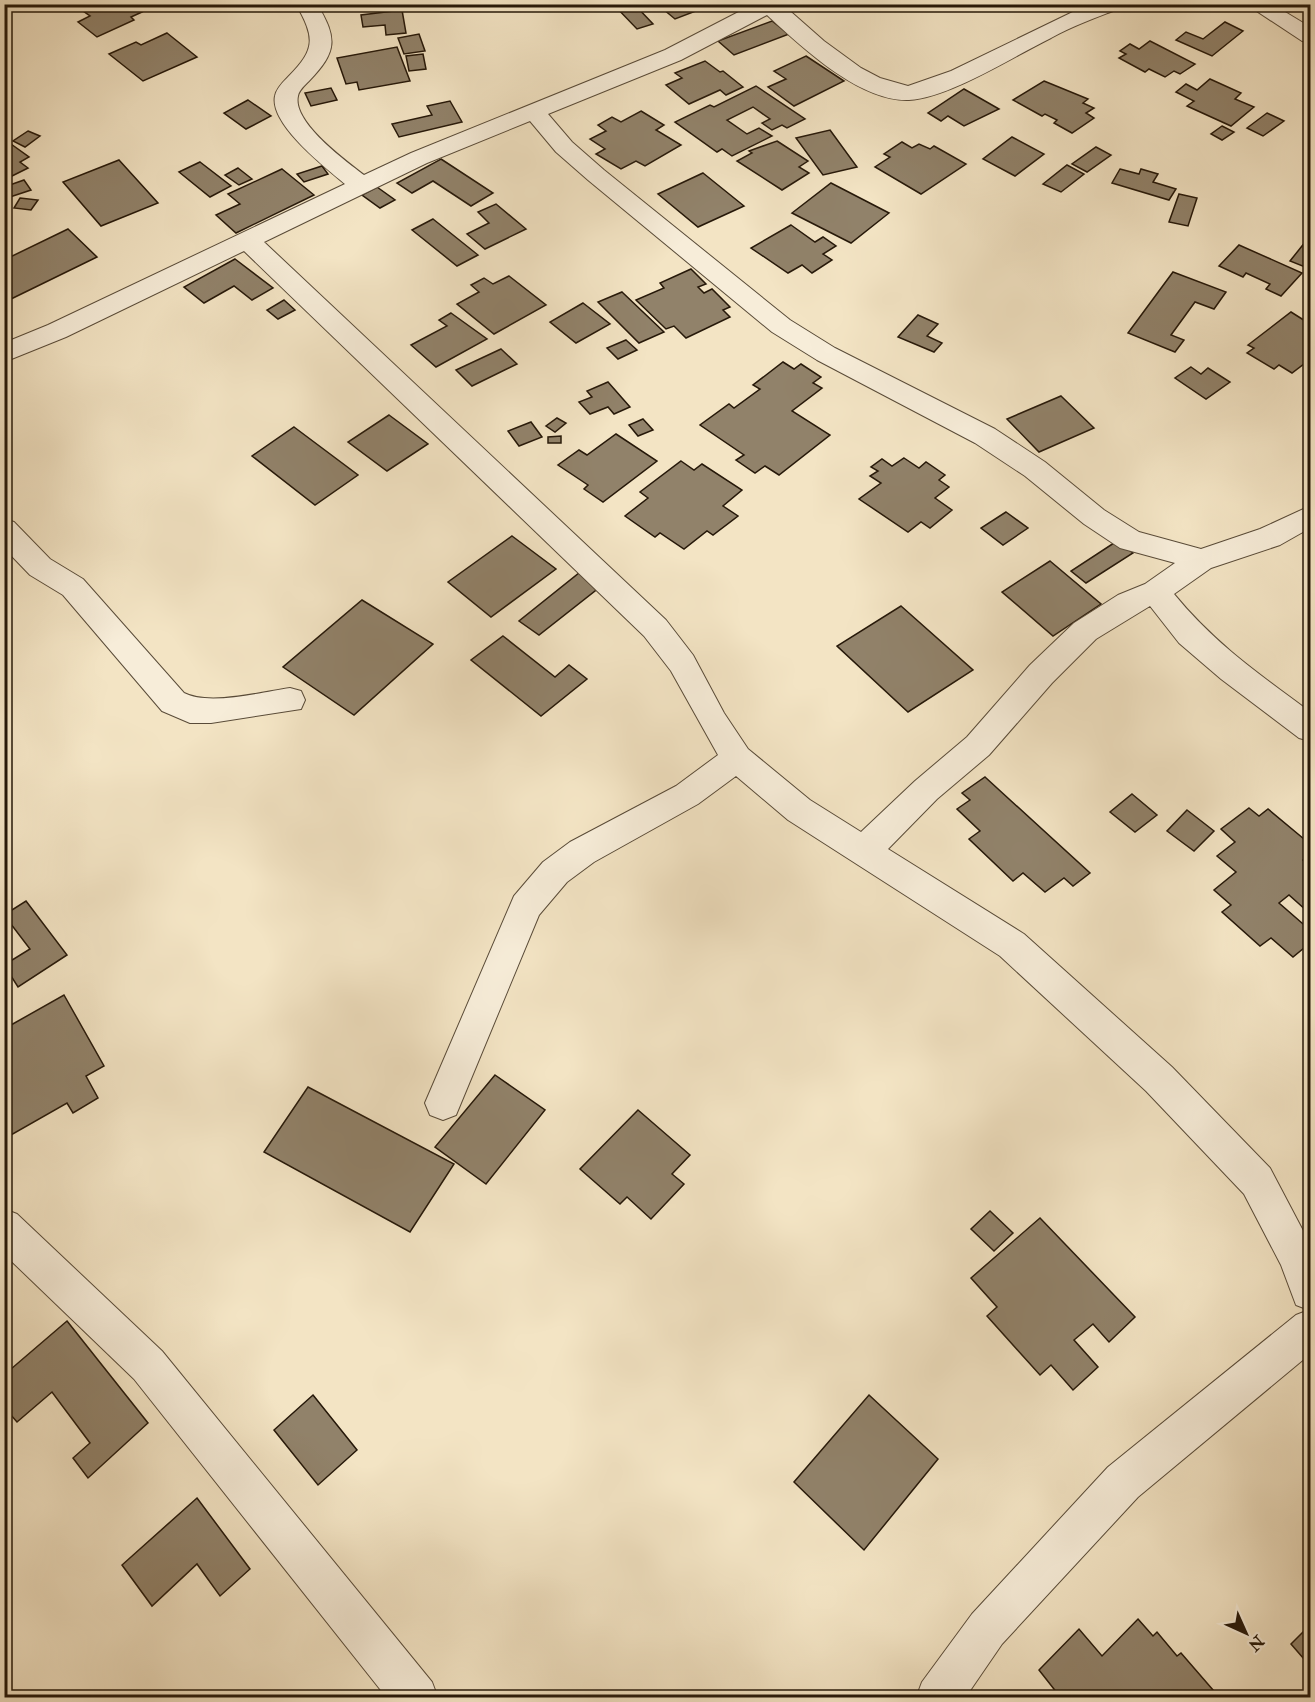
<svg xmlns="http://www.w3.org/2000/svg" width="1315" height="1702" viewBox="0 0 1315 1702" font-family="'IM FELL Double Pica',serif">
	<style>
		.building { fill: #91826a; stroke: #261809; stroke-width: 1.5 }
		.lines { fill: none; stroke-linecap: round; stroke-linejoin: round }
		.minor-casing { stroke: #594b38; stroke-width: 2 }
		.minor { fill: #f7edd9; fill-rule: evenodd }
	</style>
	<rect width="100%" height="100%" fill="#f3e4c4"/>
	<filter id="stains"><feTurbulence type="fractalNoise" baseFrequency=".00333" numOctaves="4"/><feColorMatrix values="0 0 0 0 .2 0 0 0 0 .09 0 0 0 0 .02 0 0 0 .5 -.17"/></filter>
	<radialGradient id="worn" r=".72"><stop offset=".6" stop-color="#630" stop-opacity="0"/><stop offset="1" stop-color="#630" stop-opacity=".3"/></radialGradient>
	<g class="building">
		<path d="M73,4H132L142,12L131,17L134,20L97,37L78,22L90,16Z"/>
		<path d="M613,4H634L653,24L637,29Z"/>
		<path d="M657,4H707L709,6L675,19Z"/>
		<path d="M402,10L406,33L386,35L385,25L363,27L361,15Z"/>
		<path d="M772,21L789,34L734,55L718,41Z"/>
		<path d="M1225,22L1243,31L1212,56L1176,40L1186,32L1203,39Z"/>
		<path d="M167,33L197,57L143,81L109,54L136,42L141,45Z"/>
		<path d="M419,34L425,51L404,54L398,38Z"/>
		<path d="M1150,41L1195,64L1180,74L1174,71L1165,77L1149,69L1145,72L1119,58L1126,54L1120,51L1130,44L1139,49Z"/>
		<path d="M397,47L410,81L359,90L357,82L346,84L337,58Z"/>
		<path d="M423,54L426,69L409,71L406,56Z"/>
		<path d="M806,56L844,81L794,106L768,87L786,79L774,71Z"/>
		<path d="M705,61L720,72L723,71L743,87L726,95L720,90L689,104L666,85L682,78L675,73Z"/>
		<path d="M1210,79L1241,93L1235,99L1254,107L1231,126L1187,106L1194,101L1176,92L1186,84L1197,90Z"/>
		<path d="M1044,81L1088,99L1083,103L1094,108L1086,113L1094,118L1072,133L1054,123L1057,120L1045,114L1042,116L1013,100Z"/>
		<path d="M756,86L805,119L787,128L782,125L772,130L762,123L770,119L753,107L727,120L747,134L759,128L772,136L732,156L722,149L717,152L675,122L710,105L714,107Z"/>
		<path d="M331,88L337,100L311,106L305,93Z"/>
		<path d="M964,89L999,109L964,126L948,116L941,121L928,113Z"/>
		<path d="M248,100L271,116L246,129L224,113Z"/>
		<path d="M450,101L462,122L399,137L392,124L432,115L427,106Z"/>
		<path d="M641,111L664,125L656,130L681,145L645,166L636,161L621,169L596,154L605,149L590,139L606,131L598,125L612,117L621,122Z"/>
		<path d="M1267,113L1284,121L1263,136L1247,128Z"/>
		<path d="M1222,126L1234,132L1222,140L1211,134Z"/>
		<path d="M830,130L857,167L823,175L796,138Z"/>
		<path d="M28,131L40,136L25,147L13,141Z"/>
		<path d="M1012,137L1044,154L1015,176L983,159Z"/>
		<path d="M4,139L29,157L20,162L28,168L4,180Z"/>
		<path d="M777,141L808,161L799,167L809,173L782,190L737,161L752,153L749,151Z"/>
		<path d="M902,142L912,148L919,144L930,149L934,146L966,164L921,194L875,167L890,157L884,154Z"/>
		<path d="M1096,147L1111,155L1087,172L1072,164Z"/>
		<path d="M441,159L493,193L471,206L433,181L412,193L397,183Z"/>
		<path d="M119,160L158,203L101,226L63,182Z"/>
		<path d="M200,162L231,186L210,197L179,172Z"/>
		<path d="M1067,165L1084,174L1061,192L1043,184Z"/>
		<path d="M322,166L328,174L304,182L297,174Z"/>
		<path d="M238,168L252,179L239,185L225,175Z"/>
		<path d="M282,169L314,195L236,233L216,215L240,204L228,194Z"/>
		<path d="M1120,169L1139,174L1141,169L1158,174L1153,182L1176,189L1169,200L1112,183Z"/>
		<path d="M703,173L744,206L698,227L658,194Z"/>
		<path d="M24,180L31,190L4,199V187Z"/>
		<path d="M831,183L889,213L851,243L792,213Z"/>
		<path d="M377,187L395,200L380,208L362,195Z"/>
		<path d="M1179,194L1197,198L1188,226L1169,222Z"/>
		<path d="M20,198L38,200L31,210L14,208Z"/>
		<path d="M496,204L526,229L485,249L467,234L489,223L478,212Z"/>
		<path d="M433,219L478,255L457,266L412,230Z"/>
		<path d="M791,225L815,242L823,237L836,246L823,254L832,260L812,273L802,265L788,273L751,248Z"/>
		<path d="M68,229L97,257L11,299L4,292V260Z"/>
		<path d="M1310,236V269L1290,261Z"/>
		<path d="M1239,245L1302,273L1281,296L1266,289L1270,284L1246,273L1243,277L1219,266Z"/>
		<path d="M235,259L273,288L252,300L234,286L204,303L184,287Z"/>
		<path d="M691,269L706,284L698,287L704,293L712,289L730,307L723,310L730,317L686,338L674,326L666,329L636,300L664,288L660,283Z"/>
		<path d="M1173,272L1226,292L1214,309L1195,302L1171,335L1184,340L1175,352L1128,333Z"/>
		<path d="M509,276L546,305L494,334L457,304L479,292L471,285L484,278L493,284Z"/>
		<path d="M622,292L664,332L639,343L598,302Z"/>
		<path d="M284,300L295,310L278,319L267,310Z"/>
		<path d="M583,303L610,324L576,343L550,322Z"/>
		<path d="M1291,312L1310,324V368L1304,364L1292,373L1279,365L1274,369L1247,353L1254,348L1248,345Z"/>
		<path d="M451,313L487,339L436,367L411,345L447,326L439,320Z"/>
		<path d="M918,315L938,324L927,336L942,343L934,352L898,337Z"/>
		<path d="M626,340L637,350L618,359L607,348Z"/>
		<path d="M501,349L517,364L472,386L456,370Z"/>
		<path d="M783,362L794,369L801,364L821,377L813,383L822,388L792,411L830,435L779,475L765,466L755,473L736,460L744,455L700,425L729,404L734,408L760,389L753,385Z"/>
		<path d="M1191,367L1201,374L1208,368L1230,382L1206,399L1175,378Z"/>
		<path d="M608,382L630,407L614,414L608,407L590,414L579,402L592,397L587,391Z"/>
		<path d="M1061,396L1094,428L1039,452L1007,419Z"/>
		<path d="M389,415L428,444L387,471L348,442Z"/>
		<path d="M557,418L566,423L555,432L546,426Z"/>
		<path d="M643,419L653,430L638,436L629,425Z"/>
		<path d="M531,422L542,437L519,446L508,431Z"/>
		<path d="M294,427L358,475L315,505L252,456Z"/>
		<path d="M616,434L657,461L603,502L584,489L588,485L558,465L579,450L587,455Z"/>
		<path d="M561,436V443H548V437Z"/>
		<path d="M904,458L919,468L926,462L945,475L939,480L949,487L935,498L952,510L930,528L921,522L908,532L859,499L881,483L870,476L878,471L871,467L882,459L892,466Z"/>
		<path d="M681,461L694,470L702,464L742,490L723,506L738,516L713,535L707,531L684,549L660,533L655,537L625,516L648,498L640,492Z"/>
		<path d="M1006,512L1028,528L1003,545L981,528Z"/>
		<path d="M512,536L556,569L491,617L448,582Z"/>
		<path d="M1117,541L1133,553L1086,583L1071,571Z"/>
		<path d="M1050,561L1101,604L1053,636L1002,592Z"/>
		<path d="M579,573L600,587L539,635L519,621Z"/>
		<path d="M362,600L433,644L354,715L283,667Z"/>
		<path d="M901,606L973,670L908,712L837,646Z"/>
		<path d="M503,636L555,677L569,665L587,679L541,716L471,660Z"/>
		<path d="M985,777L1090,873L1073,886L1064,878L1045,892L1023,873L1013,881L969,839L980,831L957,809L970,800L962,793Z"/>
		<path d="M1132,794L1157,815L1135,832L1110,812Z"/>
		<path d="M1249,808L1259,816L1268,809L1310,844V855L1303,860L1310,866V908L1307,911L1289,895L1279,903L1310,930V943L1293,957L1271,938L1260,946L1222,912L1231,905L1214,890L1236,872L1217,856L1235,842L1221,829Z"/>
		<path d="M1187,810L1214,831L1194,851L1167,831Z"/>
		<path d="M26,901L67,955L18,987L4,965L30,949L4,915Z"/>
		<path d="M64,995L104,1066L86,1076L98,1098L73,1113L67,1103L11,1135L4,1122V1018L11,1025Z"/>
		<path d="M495,1075L545,1110L486,1184L435,1147Z"/>
		<path d="M308,1087L454,1164L410,1232L264,1152Z"/>
		<path d="M638,1110L690,1155L672,1174L684,1184L651,1219L627,1197L620,1204L580,1169Z"/>
		<path d="M990,1211L1013,1233L994,1251L971,1229Z"/>
		<path d="M1040,1218L1135,1317L1109,1342L1093,1324L1074,1340L1098,1367L1073,1390L1051,1365L1040,1375L987,1316L997,1307L971,1278Z"/>
		<path d="M67,1321L148,1423L88,1478L73,1458L90,1443L52,1392L17,1422L4,1407V1375Z"/>
		<path d="M313,1395L357,1450L318,1485L274,1430Z"/>
		<path d="M869,1395L938,1459L864,1550L794,1482Z"/>
		<path d="M197,1498L250,1569L220,1596L197,1564L152,1606L122,1565Z"/>
		<path d="M1138,1619L1153,1636L1157,1632L1177,1656L1181,1653L1220,1698H1061L1039,1670L1079,1629L1102,1656Z"/>
		<path d="M1310,1625V1666L1291,1644Z"/>
	</g>
	<g class="lines">
		<g class="minor-casing">
			<g id="minor">
				<path d="M296,4H317C338,39 337,52 309,81C305,85 299,90 298,96C292,122 346,161 364,175L411,153L665,50L754,4H782L824,41L861,68L880,78L908,86L951,71L1083,7L1120,4L1118,9C1095,18 1072,26 1051,38C1014,56 949,98 909,100C859,102 801,46 767,15L681,60L548,114L572,142L604,170L790,320L835,348L995,429L1045,462L1104,510L1139,532L1201,549L1260,529L1310,506V528L1280,545L1211,568L1174,594C1215,644 1259,674 1310,712V741L1299,738L1221,679L1179,643L1150,606L1096,639L1052,683L989,755L937,799L888,849L1024,934L1172,1067L1270,1168L1310,1244V1354L1138,1497L1002,1644L965,1698H916L922,1682L972,1614L1108,1467L1296,1315L1309,1310L1296,1305L1281,1265L1244,1194L1146,1091L1000,956L788,820L736,776L698,804L594,862L567,882L539,915L456,1115L443,1120L430,1115L425,1103L514,896L543,862L570,842L676,786L718,755L671,671L644,636L244,251L66,337L4,362V343L48,325L345,184C326,168 269,124 275,96C276,89 283,82 288,77C316,49 315,38 296,4ZM530,121L556,152L588,180L772,332L817,360L975,443L1025,476L1084,524L1120,548L1175,563L1145,584L1118,595L1074,623L1030,665L967,737L915,781L861,832L810,800L748,749L724,713L693,655L666,620L264,242L427,163Z"/>
				<path d="M1246,4H1272L1310,27V42L1302,41Z"/>
				<path d="M4,519L14,522L50,559L83,579L184,693C209,706 262,692 290,688L301,691L305,700L301,709L211,723H190L162,711L63,595L30,575L4,548Z"/>
				<path d="M4,1209L17,1214L162,1351L432,1682L438,1698H387L134,1379L4,1254Z"/>
			</g>
		</g>
		<use href="#minor" class="minor"/>
	</g>
	<rect width="1315" height="1702" fill="none" stroke="#f3e4c4" stroke-width="24"/>
	<rect x="6" y="6" width="1303" height="1690" fill="none" stroke="#261809" stroke-width="3"/>
	<rect x="12" y="12" width="1291" height="1678" fill="none" stroke="#261809" stroke-width="1.5"/>
	<g transform="translate(1246 1633) rotate(135)" stroke="#f7edd9" stroke-width="4.5" paint-order="stroke">
	<path d="M0-4.5L10 22L0 15L-10 22Z" fill="#261809"/>
	<text y="-9" font-size="16" font-weight="bold" text-anchor="middle" fill="#261809">N</text>
	</g>
	<rect width="100%" height="100%" filter="url(#stains)"/>
	<rect width="100%" height="100%" fill="url(#worn)"/>
</svg>
